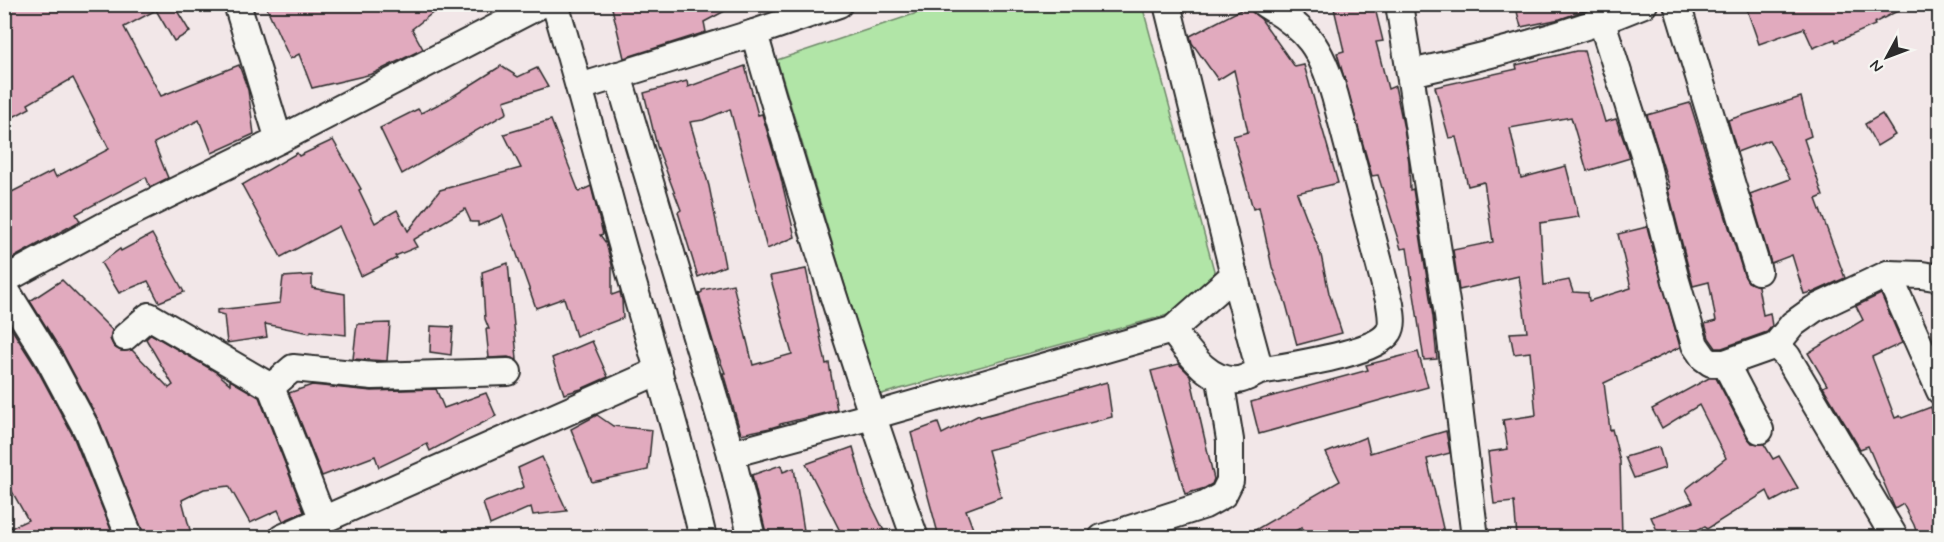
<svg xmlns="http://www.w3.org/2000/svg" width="1944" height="542" viewBox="0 0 1944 542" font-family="Mynerve,sans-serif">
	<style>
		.green { fill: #b1e5a7; stroke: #6e8869; stroke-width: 1.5 }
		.building { fill: #e1aabe; stroke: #2b2b2b; stroke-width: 1.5 }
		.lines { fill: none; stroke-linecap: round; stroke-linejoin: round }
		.street-casing { stroke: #2b2b2b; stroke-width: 30 }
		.street { stroke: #f6f6f2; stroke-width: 26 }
	</style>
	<rect width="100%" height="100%" fill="#f2e7e8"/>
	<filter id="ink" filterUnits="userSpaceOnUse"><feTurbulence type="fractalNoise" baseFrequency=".0167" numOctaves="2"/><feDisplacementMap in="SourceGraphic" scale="12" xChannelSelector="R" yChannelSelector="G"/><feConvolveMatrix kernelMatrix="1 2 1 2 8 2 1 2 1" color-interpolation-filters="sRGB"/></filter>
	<g filter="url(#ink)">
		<path class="green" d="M941,5H1142L1222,300L878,395L777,60Z"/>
		<g class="building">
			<path d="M4,4H173L190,32L174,41L156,10L124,27L161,96L239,65L248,90L254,134L212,153L199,120L154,143L168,178L150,187L146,177L76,214L80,221L4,263V196L53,171L56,177L109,149L73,78L28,104L30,108L4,122Z"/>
			<path d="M265,4H444L412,29L423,49L372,74L312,88L299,54L290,59Z"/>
			<path d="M611,4H738L704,22L706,32L624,58Z"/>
			<path d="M1333,4H1374L1383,41L1376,42L1388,89L1395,86L1404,129L1409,162L1410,190L1413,189L1433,317L1437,359L1424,360L1407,248L1401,249L1378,175L1372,176L1337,53L1344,51Z"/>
			<path d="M1515,4H1586V10L1560,19L1521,27Z"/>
			<path d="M1745,4H1911L1874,23L1875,25L1836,42L1835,39L1813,48L1804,28L1759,44Z"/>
			<path d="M1250,5L1252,12L1261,19L1295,67L1304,65L1338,183L1297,193L1321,255L1329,293L1342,333L1297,345L1286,304L1272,267L1259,207L1253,209L1233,136L1248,132L1234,70L1218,80L1192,43L1190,36Z"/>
			<path d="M1576,51H1584L1605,122L1616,119L1630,158L1587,171L1571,117L1510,128L1521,178L1566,166L1579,217L1540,223L1544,285L1569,280L1573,292L1588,293L1589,301L1631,288L1618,234L1647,227L1680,347L1604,383L1610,430L1612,429L1620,461L1622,537H1517L1514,502L1494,504L1488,452L1508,449L1503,420L1536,415L1530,352L1514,354L1510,333L1527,332L1519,276L1459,290L1453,250L1493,242L1484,182L1468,186L1456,137L1449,138L1435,87L1517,69L1516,65Z"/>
			<path d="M501,66L518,77L537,68L548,87L504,101L507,113L402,174L380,128L418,109L421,113L447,100Z"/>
			<path d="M745,66L758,115L762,114L780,174L795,237L767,249L730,109L703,120L690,122L709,186L725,266L698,277L678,212L681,210L657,146L644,93L687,81L688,87Z"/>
			<path d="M1801,97L1811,136L1804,139L1823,196L1816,199L1845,278L1812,293L1811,292L1804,294L1792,255L1771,263L1750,194L1790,179L1769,140L1737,152L1728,120Z"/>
			<path d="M1690,103L1744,275L1748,282L1758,286L1763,315L1770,313L1772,326L1767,332L1722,348H1716L1709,338L1705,324L1716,321L1709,282L1693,286L1668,189L1670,188L1647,115Z"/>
			<path d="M1882,114L1895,135L1877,146L1865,124Z"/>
			<path d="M551,120L579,192L591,186L603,234L600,235L606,243L612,265V295L620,292L622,300L623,318L576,336L564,298L536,308L503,215L478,226V222H471L465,209L413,240L417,247L395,256L397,258L361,276L339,226L281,257L242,185L297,153L299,156L333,140L361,189L359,190L375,223L397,210L408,231L440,190L521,168L504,134Z"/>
			<path d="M152,234L184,292L159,302L148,281L119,293L101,263L120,249L121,251Z"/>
			<path d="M508,263L516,347L517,360L508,357L489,358L486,329H489L485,319L482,272Z"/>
			<path d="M806,269L826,364L829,363L837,410L780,424V425L770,428L741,434L723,373H725L714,345L699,294L702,292V290L733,284L753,365L792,354L770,276Z"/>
			<path d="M312,275V288L345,294L346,335L311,331L310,333L265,324L267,337L227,343L224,315L217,313V310L280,303L283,277Z"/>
			<path d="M62,280L112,330L110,339L114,347L121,351L132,350L169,388L173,385L146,339L151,334L216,372L230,384V380L259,397L304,512L283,521L278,510L250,523L229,486L204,489L182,500L190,530L180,537H145L100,423L63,354L30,301Z"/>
			<path d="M1881,294L1902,343L1872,357L1895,418L1900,416L1902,418L1931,407L1940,430V537H1918L1914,525L1903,504L1895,509L1868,446L1860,449L1823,387L1827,385L1808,353L1863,320L1856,306Z"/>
			<path d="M4,317L37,369L73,436L114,537H4V531L28,520L4,477Z"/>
			<path d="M390,323L387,361L353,359L357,324Z"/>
			<path d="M431,326L453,327L451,355L430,352Z"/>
			<path d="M592,341L608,377L581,389L564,394L552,358Z"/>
			<path d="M1418,352L1428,387L1259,434L1251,402L1368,370L1366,365Z"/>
			<path d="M1179,364L1190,375L1214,479L1212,484L1205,488L1185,494L1151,371Z"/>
			<path d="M1709,378H1716L1747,437L1752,443L1764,444L1773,459L1779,456L1798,488L1772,502L1767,491L1707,529L1705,526L1683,537H1660L1651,517L1693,502L1686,489L1726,458L1699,405L1662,428L1652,409Z"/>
			<path d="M1107,382L1112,417L988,450L1001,497L966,510L976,537H939L911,433L938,423L942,434L979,415L980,417Z"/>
			<path d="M312,385L372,391L436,389L444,408L486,393L496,416L430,451L427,444L379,467L375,456L322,476L289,393Z"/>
			<path d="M597,415L613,426L652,430L648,470L592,482L571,429Z"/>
			<path d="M1446,431L1450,453L1427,459L1445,537H1305L1302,527L1286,537H1243L1340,481L1326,453L1366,437L1370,453Z"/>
			<path d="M853,447L866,494L887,537H843L806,464Z"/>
			<path d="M1659,447L1665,468L1634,478L1625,457Z"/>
			<path d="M542,457L567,511L533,515L531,507L490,525L483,503L524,487L518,468Z"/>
			<path d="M781,465L783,472L794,468L805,537H767L752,475Z"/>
		</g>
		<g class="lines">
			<g class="street-casing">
				<g id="street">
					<path d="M237,4L279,140"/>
					<path d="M555,4C578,80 598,157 619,234C647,335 679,435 703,538"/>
					<path d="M839,4L754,33C803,203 855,371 915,538"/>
					<path d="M1399,4L1448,315L1475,538"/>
					<path d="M1677,4L1758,271"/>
					<path d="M1602,22L1644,154L1676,281L1695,345L1704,358L1711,363H1725L1776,345L1787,356L1895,538"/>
					<path d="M1411,73C1491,55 1568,36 1644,4"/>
					<path d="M618,75L731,454"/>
					<path d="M580,87L754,33"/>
					<path d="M1888,274L1940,391"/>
					<path d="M4,280L104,226L279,140L542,4"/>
					<path d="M4,287L50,361L87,430L130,538"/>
					<path d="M1172,330C1188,351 1208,383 1238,380C1245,379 1253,374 1260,371L1234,275"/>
					<path d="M125,337L149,316L271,387L323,520"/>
					<path d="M1776,345L1793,324L1814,309L1888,274L1922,275L1940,278"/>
					<path d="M1725,363L1760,430"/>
					<path d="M1260,371C1286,366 1376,354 1389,332C1394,324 1391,313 1390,304L1335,96C1321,48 1309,30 1265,4"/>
					<path d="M271,387L293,368L373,376L508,372"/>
					<path d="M282,538L659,371"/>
					<path d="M752,538L731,454L872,416L1172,330L1234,275L1167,4"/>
					<path d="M1102,538L1205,505L1223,495L1230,481V440L1220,379"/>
				</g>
			</g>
			<use href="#street" class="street"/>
		</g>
	</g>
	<rect width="1944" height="542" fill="none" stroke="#f6f6f2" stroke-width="24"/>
	<rect x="12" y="12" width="1920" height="518" fill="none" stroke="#2b2b2b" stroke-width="2" filter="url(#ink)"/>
	<g transform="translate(1887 57) rotate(229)" stroke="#f6f6f2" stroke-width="4.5" paint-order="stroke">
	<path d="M0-4.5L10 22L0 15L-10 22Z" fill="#2b2b2b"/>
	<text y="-9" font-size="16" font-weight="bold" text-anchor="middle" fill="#2b2b2b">N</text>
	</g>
</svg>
